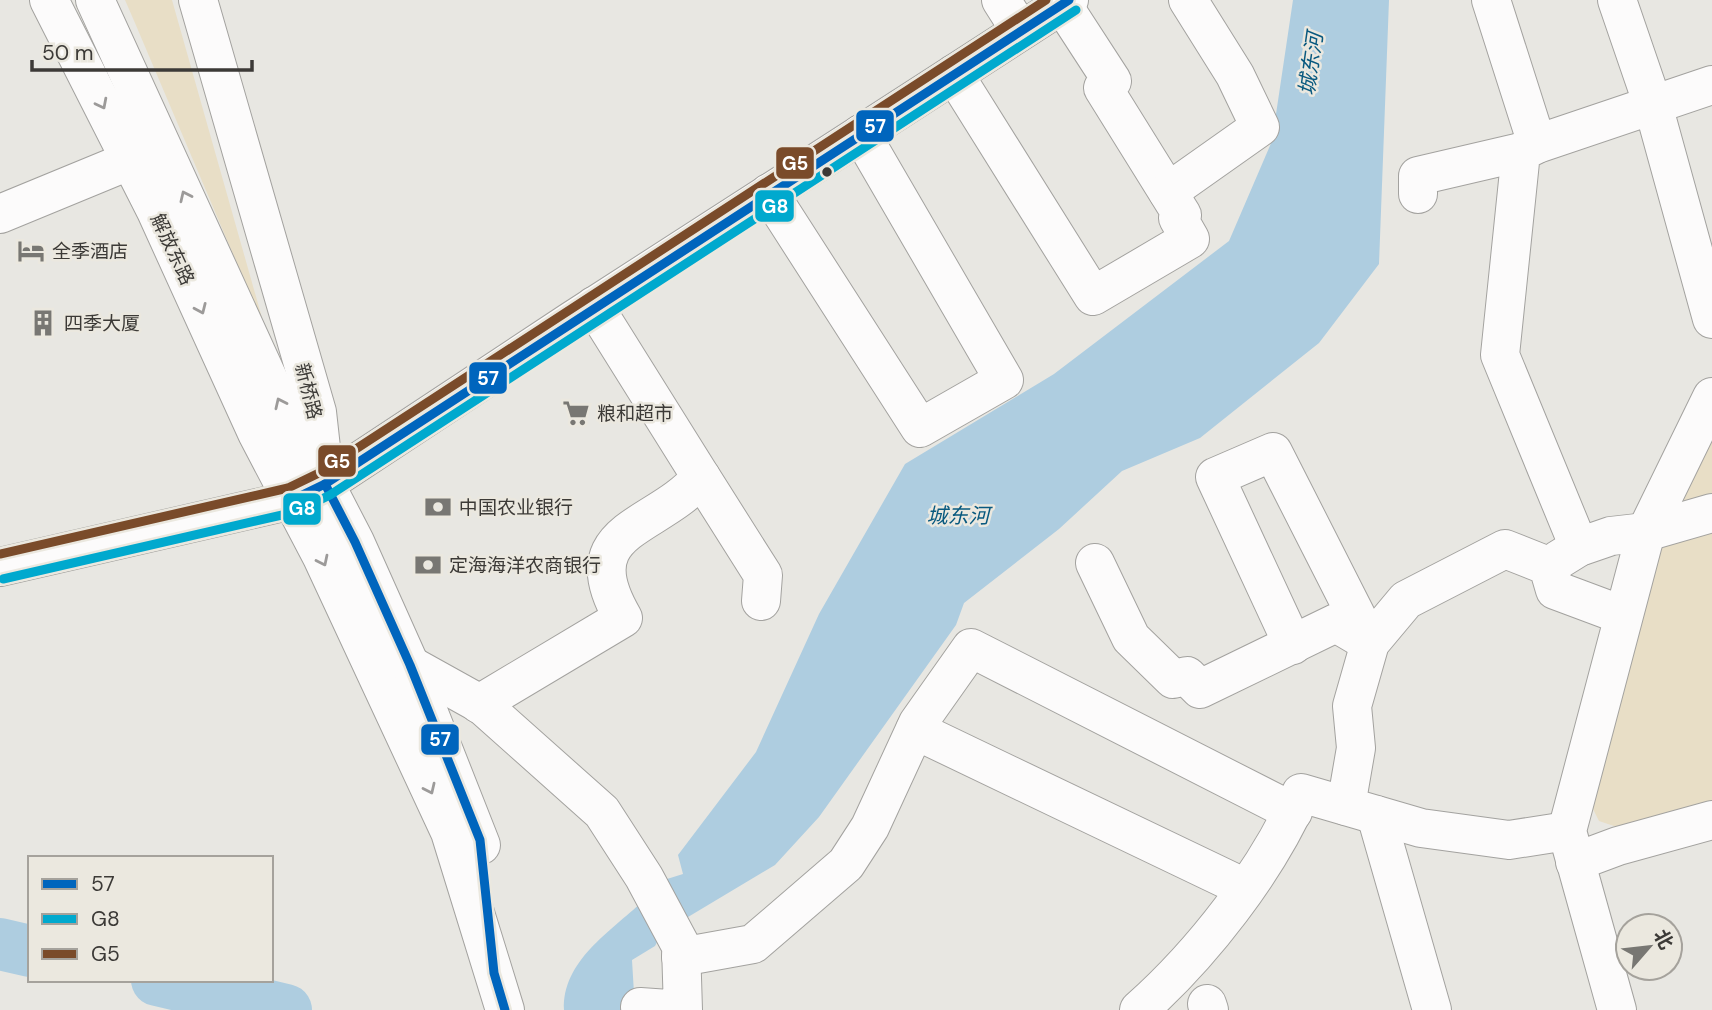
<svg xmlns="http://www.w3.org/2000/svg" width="1712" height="1010" viewBox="0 0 1712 1010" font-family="'DM Sans','Noto Sans SC',sans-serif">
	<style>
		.green { fill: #e8dec6 }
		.water { fill: #aecde0 }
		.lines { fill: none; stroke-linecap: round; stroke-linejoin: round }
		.river { stroke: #aecde0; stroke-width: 52 }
		.minor-casing { stroke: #a3a29f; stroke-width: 40 }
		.minor { stroke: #fcfbfb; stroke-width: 38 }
		.bus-1-casing { stroke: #ebe8df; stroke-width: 14 }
		.bus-2-casing { stroke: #ebe8df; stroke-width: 14 }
		.bus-3-casing { stroke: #ebe8df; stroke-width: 14 }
		.bus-1 { stroke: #0065bd; stroke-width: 9 }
		.bus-2 { stroke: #00a9ce; stroke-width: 9 }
		.bus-3 { stroke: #7a4b2a; stroke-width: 9 }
		.oneway { stroke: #9c9a99 }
		.bus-dot { fill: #3c3a37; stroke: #ebe8df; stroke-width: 2.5 }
		.labels { text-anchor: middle; stroke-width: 5; stroke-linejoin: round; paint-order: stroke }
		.street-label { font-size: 19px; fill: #3c3a37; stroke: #ebe8df }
		.poi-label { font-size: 19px; fill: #3c3a37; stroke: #ebe8df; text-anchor: start }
		.water-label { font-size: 21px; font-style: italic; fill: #09597f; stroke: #ebe8df }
		.line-badge { stroke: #ebe8df; stroke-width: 2.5 }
		.badge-label { font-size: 19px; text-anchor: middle; font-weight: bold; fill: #fff }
	</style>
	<rect width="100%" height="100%" fill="#e8e7e2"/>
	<g class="green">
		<path d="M125,0H172L266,332L135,23Z"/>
		<path d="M1712,431V493L1688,502L1679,500Z"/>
		<path d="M1712,531V811L1626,830L1599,821L1593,809L1659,550L1675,541Z"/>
	</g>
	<g class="water">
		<path d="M1293,0H1389L1379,264L1319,343L1200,438L1122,471L1059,529L964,603L956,625L819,817L775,865L678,923L660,887L667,879L683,874L678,855L756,752L819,614L905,464L1054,374L1229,241L1272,141Z"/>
		<path d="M643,901L662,933L655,946L632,960L635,1010H564C562,961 610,932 643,901Z"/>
	</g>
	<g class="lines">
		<g class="river">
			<path d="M0,944L30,951"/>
			<path d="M157,980L286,1010"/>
		</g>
		<g class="minor-casing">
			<g id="minor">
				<path d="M49,0L156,211L257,433L322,557L450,832L505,1010"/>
				<path d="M95,0L288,422L319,473"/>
				<path d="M198,0L317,412L325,484L355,542L410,665L481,845"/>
				<path d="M1001,0L1020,30"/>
				<path d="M1491,0L1537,144"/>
				<path d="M1617,0L1653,105L1712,319"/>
				<path d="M954,74L1093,296L1190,239L1178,218L1182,215L1103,88L1112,81L1062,4"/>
				<path d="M1168,192L1260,127L1235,75L1188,0"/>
				<path d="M769,193L920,428L1004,380L861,134"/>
				<path d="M1418,194V176L1521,152"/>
				<path d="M0,214L131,160"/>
				<path d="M701,477L763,575L761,601"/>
				<path d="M1579,547L1500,355L1521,152L1537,144L1712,85"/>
				<path d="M1558,560L1579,547L1611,536L1646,532L1712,513"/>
				<path d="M1095,563L1131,638L1173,679L1187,676L1200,689L1336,623L1370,643"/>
				<path d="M0,567L292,500L325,484L573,320L1069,0"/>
				<path d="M1293,645L1215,477L1273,452L1370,643"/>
				<path d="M410,665L482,705L602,812L644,877L681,946L683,1010L640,1007L641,1010"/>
				<path d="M479,704L623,618C570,527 658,530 701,477L594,306"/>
				<path d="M915,730L1245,888"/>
				<path d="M1346,806L1356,748L1352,706L1370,643L1406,600L1505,549L1548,566L1555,590L1622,615"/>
				<path d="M1376,815L1432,1010"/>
				<path d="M1575,862L1618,846L1712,820"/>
				<path d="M681,957L753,944L846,864L870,827L918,723L971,648L1293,812"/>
				<path d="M1207,1004L1209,1010"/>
				<path d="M1139,1010C1202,954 1267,871 1301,793L1421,828L1509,840L1567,831"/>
				<path d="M1617,1010L1567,831L1646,532L1712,397"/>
			</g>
		</g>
		<use href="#minor" class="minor"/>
		<g class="bus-1-casing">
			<g id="bus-1">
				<path d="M325,484L355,542L410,665L480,840L494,973L505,1010"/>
				<path d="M292,500L325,484L1069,0"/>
			</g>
		</g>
		<g class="bus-2-casing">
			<path id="bus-2" d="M3,579L295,512L330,495L1076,10"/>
		</g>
		<g class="bus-3-casing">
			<path id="bus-3" d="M0,554L288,488L319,473L1046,0"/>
		</g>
		<use href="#bus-1" class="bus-1"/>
		<use href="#bus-2" class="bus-2"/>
		<use href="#bus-3" class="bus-3"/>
	</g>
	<defs><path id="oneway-chevron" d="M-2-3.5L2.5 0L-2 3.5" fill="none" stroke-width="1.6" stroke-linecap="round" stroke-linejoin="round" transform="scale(1.75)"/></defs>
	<g class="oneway">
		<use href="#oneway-chevron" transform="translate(102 104) rotate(63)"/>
		<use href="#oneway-chevron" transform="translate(185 196) rotate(-115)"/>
		<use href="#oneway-chevron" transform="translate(201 309) rotate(66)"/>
		<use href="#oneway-chevron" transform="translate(280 403) rotate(-115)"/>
		<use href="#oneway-chevron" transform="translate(323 561) rotate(64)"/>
		<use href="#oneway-chevron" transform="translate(430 789) rotate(65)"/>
	</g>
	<defs>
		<g id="hotel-bare" transform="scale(2.1)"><path d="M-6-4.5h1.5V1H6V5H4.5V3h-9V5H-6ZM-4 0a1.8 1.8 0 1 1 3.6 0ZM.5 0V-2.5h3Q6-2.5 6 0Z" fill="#787773" stroke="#ebe8df" stroke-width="2.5" paint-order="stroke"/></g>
		<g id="building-bare" transform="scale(2.1)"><path d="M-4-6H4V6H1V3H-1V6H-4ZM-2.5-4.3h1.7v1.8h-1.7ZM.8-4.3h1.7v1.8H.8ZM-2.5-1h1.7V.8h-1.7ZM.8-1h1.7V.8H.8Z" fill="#787773" stroke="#ebe8df" stroke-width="2.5" paint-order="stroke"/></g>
		<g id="supermarket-bare" transform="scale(2.1)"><path d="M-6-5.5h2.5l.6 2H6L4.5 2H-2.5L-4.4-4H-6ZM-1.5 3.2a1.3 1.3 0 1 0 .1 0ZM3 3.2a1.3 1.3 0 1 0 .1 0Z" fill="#787773" stroke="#ebe8df" stroke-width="2.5" paint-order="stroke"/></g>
		<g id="bank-bare" transform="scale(2.1)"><path d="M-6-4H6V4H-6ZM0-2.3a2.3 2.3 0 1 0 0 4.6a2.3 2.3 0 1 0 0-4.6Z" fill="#787773" stroke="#ebe8df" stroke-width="2.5" paint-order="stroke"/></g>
	</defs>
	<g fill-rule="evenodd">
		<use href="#hotel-bare" x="31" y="251"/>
		<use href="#building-bare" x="43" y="323"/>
		<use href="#supermarket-bare" x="576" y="413"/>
		<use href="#bank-bare" x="438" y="507"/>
		<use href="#bank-bare" x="428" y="565"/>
	</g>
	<circle class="bus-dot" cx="827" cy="172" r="6"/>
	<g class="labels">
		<g class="street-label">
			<text transform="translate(173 249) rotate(65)" y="7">解放东路</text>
			<text transform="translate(309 391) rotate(76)" y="7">新桥路</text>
		</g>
		<g class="poi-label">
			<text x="52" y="258">全季酒店</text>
			<text x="64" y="330">四季大厦</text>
			<text x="597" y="420">粮和超市</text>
			<text x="459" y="514">中国农业银行</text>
			<text x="449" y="572">定海海洋农商银行</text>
		</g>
		<g class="water-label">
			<text transform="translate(1311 64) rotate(-82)" y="7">城东河</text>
			<text x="958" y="523">城东河</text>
		</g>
	</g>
	<g class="line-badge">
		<rect x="855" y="109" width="40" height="34" rx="7" fill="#0065bd"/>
		<rect x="775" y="146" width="40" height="34" rx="7" fill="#7a4b2a"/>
		<rect x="754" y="189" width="41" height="34" rx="7" fill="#00a9ce"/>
		<rect x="468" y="361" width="40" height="34" rx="7" fill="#0065bd"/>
		<rect x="317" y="444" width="40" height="34" rx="7" fill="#7a4b2a"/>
		<rect x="282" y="492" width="40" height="34" rx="7" fill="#00a9ce"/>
		<rect x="420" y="723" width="40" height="33" rx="7" fill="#0065bd"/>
	</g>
	<g class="badge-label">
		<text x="875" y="133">57</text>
		<text x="795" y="170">G5</text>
		<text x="775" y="213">G8</text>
		<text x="488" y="385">57</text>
		<text x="337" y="468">G5</text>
		<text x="302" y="515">G8</text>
		<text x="440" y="746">57</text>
	</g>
	<rect x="28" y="856" width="245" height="126" fill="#ebe8df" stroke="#a5a29c" stroke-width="2"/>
	<rect x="42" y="879" width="35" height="10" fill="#0065bd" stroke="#a5a29c" stroke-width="2"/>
	<text x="91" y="891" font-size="21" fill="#3c3a37">57</text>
	<rect x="42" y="914" width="35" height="10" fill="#00a9ce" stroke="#a5a29c" stroke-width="2"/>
	<text x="91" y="926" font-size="21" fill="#3c3a37">G8</text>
	<rect x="42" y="949" width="35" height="10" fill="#7a4b2a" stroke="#a5a29c" stroke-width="2"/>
	<text x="91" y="961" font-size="21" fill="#3c3a37">G5</text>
	<g transform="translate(1649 947) rotate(62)"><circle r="33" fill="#ebe8df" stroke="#a5a29c" stroke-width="2"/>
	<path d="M0-5L12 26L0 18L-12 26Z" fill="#787773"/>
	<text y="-10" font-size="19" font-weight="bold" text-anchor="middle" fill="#3c3a37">北</text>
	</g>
	<path d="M32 60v10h220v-10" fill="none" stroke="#3c3a37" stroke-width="3.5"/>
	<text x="42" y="60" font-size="21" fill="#3c3a37" stroke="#ebe8df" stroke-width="5" paint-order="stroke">50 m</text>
</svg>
